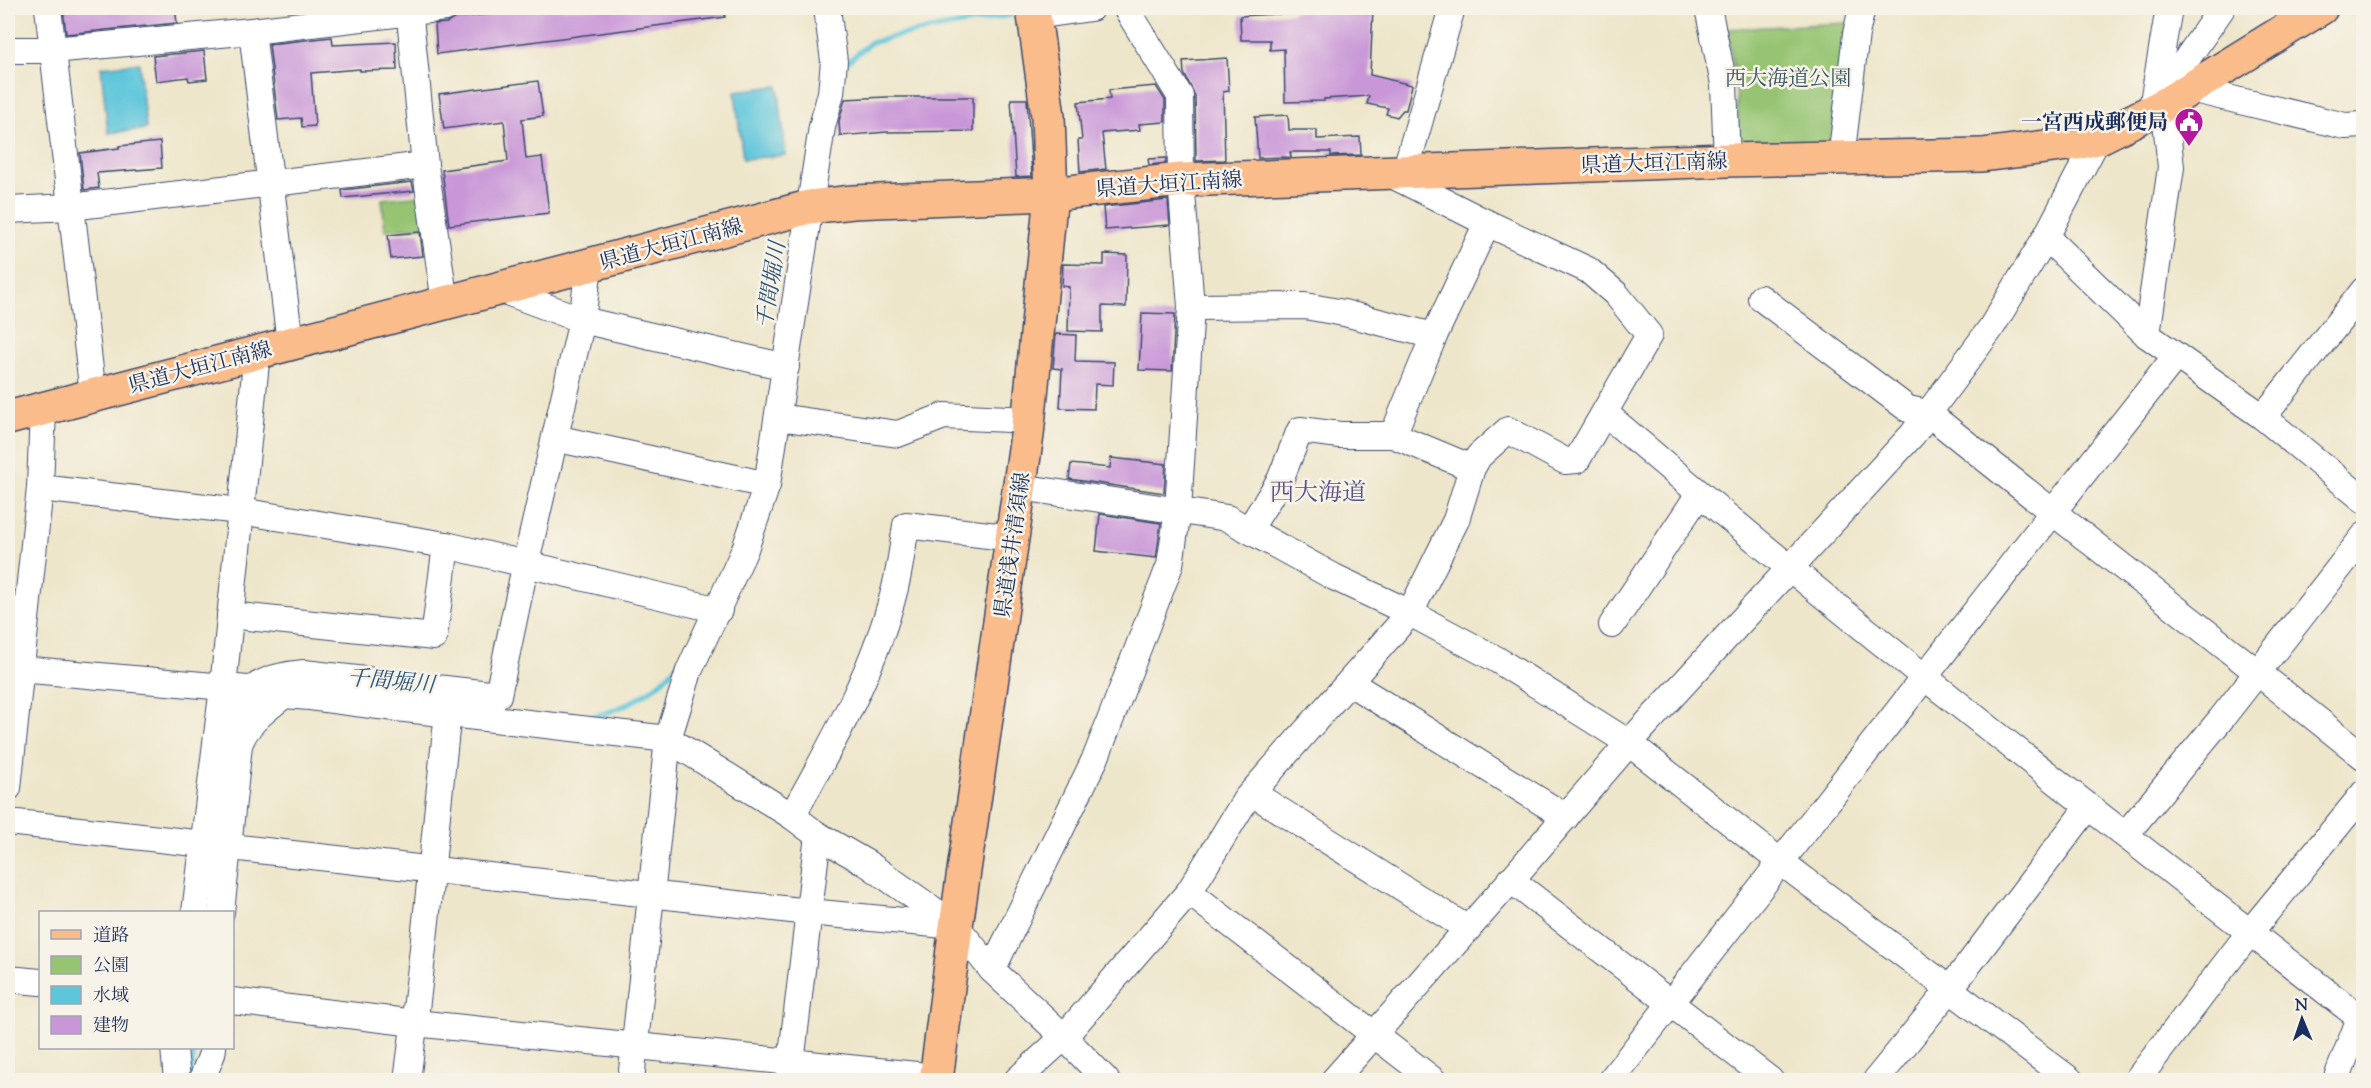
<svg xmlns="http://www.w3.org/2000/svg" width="2371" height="1088" viewBox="0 0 2371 1088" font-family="'Sorts Mill Goudy','Noto Serif JP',serif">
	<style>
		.green { fill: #96c472; stroke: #587a68; stroke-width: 1.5 }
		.water { fill: #5ec6db; stroke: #3c7a9c; stroke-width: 1.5 }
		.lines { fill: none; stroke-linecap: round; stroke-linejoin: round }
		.stream { stroke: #5ec6db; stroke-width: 5 }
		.building { fill: #c997d8 }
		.minor-casing { stroke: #3b4a6e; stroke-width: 28 }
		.major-casing { stroke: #3b4a6e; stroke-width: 36 }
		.minor { stroke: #fff; stroke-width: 26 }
		.major { stroke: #fabc8b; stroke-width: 33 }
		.labels { text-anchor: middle; stroke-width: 5; stroke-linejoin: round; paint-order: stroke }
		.park-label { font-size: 21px; fill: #3a5463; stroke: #f7f3e8 }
		.poi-label { font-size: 21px; font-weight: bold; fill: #1b2f5e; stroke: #f7f3e8; text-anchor: end }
		.street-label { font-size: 21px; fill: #1b2f5e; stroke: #f7f3e8 }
		.water-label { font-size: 22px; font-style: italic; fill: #2c557d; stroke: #f7f3e8 }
		.quarter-label { font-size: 24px; fill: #585389; stroke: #f7f3e8 }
	</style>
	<rect width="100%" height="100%" fill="#f7f3e8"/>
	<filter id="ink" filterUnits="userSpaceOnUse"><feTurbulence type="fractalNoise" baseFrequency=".0167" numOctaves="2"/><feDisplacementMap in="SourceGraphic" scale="12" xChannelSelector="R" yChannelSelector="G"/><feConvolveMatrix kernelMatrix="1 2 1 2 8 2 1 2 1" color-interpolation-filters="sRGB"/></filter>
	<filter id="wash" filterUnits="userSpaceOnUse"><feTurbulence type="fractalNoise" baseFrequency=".008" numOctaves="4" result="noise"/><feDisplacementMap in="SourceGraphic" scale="24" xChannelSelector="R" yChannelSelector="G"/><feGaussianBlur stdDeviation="1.35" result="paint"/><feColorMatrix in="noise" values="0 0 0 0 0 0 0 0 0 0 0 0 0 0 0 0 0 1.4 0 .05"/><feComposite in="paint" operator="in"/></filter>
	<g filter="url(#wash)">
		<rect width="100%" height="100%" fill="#eee6ca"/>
		<g class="green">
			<path d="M1847,23L1833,146L1739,147L1736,83L1727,29Z"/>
			<path d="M423,195L426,226L385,230L382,199Z"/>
		</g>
		<g class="water">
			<path d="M139,63L146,129L108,133L101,67Z"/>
			<path d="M778,86L786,155L743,159L735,91Z"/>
		</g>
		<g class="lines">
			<g class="stream">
				<path d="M841,67L870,43L901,35L1022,13"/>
				<path d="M583,718C621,713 659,690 681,660"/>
				<path d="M191,1076L194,1048"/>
			</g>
		</g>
		<g id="blocks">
			<g class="building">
				<path d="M63,8H175L177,23L66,34Z"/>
				<path d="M542,8H724L725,17L437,54L435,24L447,23L455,18Z"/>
				<path d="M1352,8H1373L1370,75L1412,85L1406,110H1403L1397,117L1386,114L1388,108L1367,104L1369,96L1324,99V101L1285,102L1284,49L1270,50V40H1241L1240,16L1293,13V11L1352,10Z"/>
				<path d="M332,37L333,45L396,42L397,70L360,71V69L311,73L315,126L302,127L301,118L278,120L269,44Z"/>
				<path d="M204,51L207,79L189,81L188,77L156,81L153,56Z"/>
				<path d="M1227,58L1229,91L1223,92L1225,160L1196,161L1195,96L1184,73L1183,61Z"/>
				<path d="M538,81L543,116L522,119L526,159L542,157L549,213L449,225L442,170L508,161L504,121L444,129L439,94Z"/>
				<path d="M1156,86L1165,100V122L1139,124L1140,130L1102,133L1106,169L1080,172L1078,140H1082L1078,102L1110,99L1109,90Z"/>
				<path d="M886,97H973V131L887,132L840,136L839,121L845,99Z"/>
				<path d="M1011,99H1027L1032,176L1016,177Z"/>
				<path d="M1288,115L1289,130H1317V139L1360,137L1361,155L1331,156V152H1290L1291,157L1258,158L1255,117Z"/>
				<path d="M160,142L162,168L97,173L99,188L84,190L80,153L119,148V146Z"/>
				<path d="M1166,158V163L1149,165L1148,159Z"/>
				<path d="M412,182L414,191L343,198L342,190Z"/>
				<path d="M1168,200L1170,225L1105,230L1103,207Z"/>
				<path d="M420,232L423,256L391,259L388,235Z"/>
				<path d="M1104,254L1127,255L1126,307L1102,306V332L1068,331L1069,287L1062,286L1063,264L1104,265Z"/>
				<path d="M1142,313L1175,314L1172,371L1139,370Z"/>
				<path d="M1056,334L1076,335L1075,361L1114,362L1113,385L1095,384L1094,409L1060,408L1062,369L1053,368Z"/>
				<path d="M1111,458L1166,464L1164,493L1069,479L1071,464L1110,468Z"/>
				<path d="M1100,514L1161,523L1156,558L1096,551Z"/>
			</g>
		</g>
	</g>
	<g filter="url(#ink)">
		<use href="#blocks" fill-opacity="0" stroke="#3b4a6e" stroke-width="1.5"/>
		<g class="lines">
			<g class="minor-casing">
				<g id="minor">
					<path d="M48,8L93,395"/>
					<path d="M409,8L425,165L445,303"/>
					<path d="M1708,8L1724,84L1727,160"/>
					<path d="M1035,16L1091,8"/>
					<path d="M252,31L290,343"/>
					<path d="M8,50H53L252,31L445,8"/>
					<path d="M2190,89L2345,126L2364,125"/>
					<path d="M2153,102L2169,8"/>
					<path d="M2152,109L2222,8"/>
					<path d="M1841,159L1856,34L1862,8"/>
					<path d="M1405,172L1452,8"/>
					<path d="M8,210L70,207L425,165"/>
					<path d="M2046,237L2147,335L2263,417L2364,500"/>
					<path d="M502,288L512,294L582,320L786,367"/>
					<path d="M1761,298L1908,409L1928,413C2072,529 2220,641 2364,757"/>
					<path d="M1191,307L1305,306L1344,313L1434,336"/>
					<path d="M2147,335L2171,167L2164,105"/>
					<path d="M1605,413C1850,624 2108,822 2364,1021"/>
					<path d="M778,417L898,434L944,416L1029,420"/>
					<path d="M2263,417L2364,290"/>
					<path d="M1393,435L1434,336L1487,223"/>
					<path d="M555,438L767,485"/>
					<path d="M1020,487L1227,518L1334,577L1410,613L1496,659L1629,743L1781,862L2070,1080"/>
					<path d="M40,488L240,511L446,545L719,610"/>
					<path d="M1249,530L1280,480L1300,430L1340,435H1393L1472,468"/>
					<path d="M230,615L434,637L446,545"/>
					<path d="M1612,625L1699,494"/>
					<path d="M8,668L259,690L284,695L310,697L379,706L668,739L792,816L816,834L868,864L956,926L992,970L1064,1037L1106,1080"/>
					<path d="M1350,683L1566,817"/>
					<path d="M218,731C242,692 256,677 304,673L498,695L526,562L582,320L589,266"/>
					<path d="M8,788L40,488L43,409"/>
					<path d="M1252,793L1468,929"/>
					<path d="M792,816C832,744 875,669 895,588C900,567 903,546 906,525L1013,538"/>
					<path d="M8,822L809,912L955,926"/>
					<path d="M2125,835L2221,719L2364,536"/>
					<path d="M1511,880L1770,1080"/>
					<path d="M1189,892L1433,1080"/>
					<path d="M195,912L223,687L257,353"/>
					<path d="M221,912L239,745C247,722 266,710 284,695"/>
					<path d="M992,970L1096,757L1170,565L1178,510L1191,307L1181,180L1180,96L1126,8"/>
					<path d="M8,979L40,982"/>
					<path d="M232,1001L415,1023L936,1077"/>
					<path d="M174,1048L177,1080"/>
					<path d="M203,1080C204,1068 212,1060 213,1048"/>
					<path d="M407,1080C424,958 434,836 448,713"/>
					<path d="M631,1080L668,739L689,671L745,549L767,485L822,127L831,93L834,61L827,8"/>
					<path d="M789,1080L818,835"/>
					<path d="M1017,1080L1064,1037L1189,892L1246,799L1410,613L1456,520L1472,468L1479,456L1508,430L1565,461L1577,460L1649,335L1616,294L1588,270L1487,223L1388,173"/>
					<path d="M1334,1080L1511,880L1629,743L1913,434L1991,328L2046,237L2098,138"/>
					<path d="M1611,1080L2052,513L2176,356"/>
					<path d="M1876,1080L1950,989L2088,807"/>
					<path d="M2137,1080L2250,932L2364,793"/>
					<path d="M2336,1080L2360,1018"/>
				</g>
			</g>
			<g class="major-casing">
				<g id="major">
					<path d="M8,418L809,207L853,202L1051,194L1181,180L1727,160L1982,155L2077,143L2098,138L2164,105L2321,8"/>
					<path d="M936,1080L956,926L1027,435L1051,194L1048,116L1033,8"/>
				</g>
			</g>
			<use href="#minor" class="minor"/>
			<use href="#major" class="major"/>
		</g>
	</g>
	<defs>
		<g id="civic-pin" transform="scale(1.5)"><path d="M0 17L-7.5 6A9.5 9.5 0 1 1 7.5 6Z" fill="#b5179e" stroke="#f7f3e8"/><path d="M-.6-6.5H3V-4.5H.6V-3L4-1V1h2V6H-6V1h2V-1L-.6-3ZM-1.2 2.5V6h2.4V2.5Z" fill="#fff"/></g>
	</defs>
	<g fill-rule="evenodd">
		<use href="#civic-pin" x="2189" y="122"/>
	</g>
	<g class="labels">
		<g class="park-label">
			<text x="1788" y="85">西大海道公園</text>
		</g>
		<g class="poi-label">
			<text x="2168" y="129">一宮西成郵便局</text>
		</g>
		<g class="street-label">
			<text transform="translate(1654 163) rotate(-2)" y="7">県道大垣江南線</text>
			<text transform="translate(1169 184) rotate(-4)" y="7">県道大垣江南線</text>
			<text transform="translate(671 244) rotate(-15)" y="7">県道大垣江南線</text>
			<text transform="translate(200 367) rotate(-15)" y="7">県道大垣江南線</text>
			<text transform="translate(1012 545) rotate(-82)" y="7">県道浅井清須線</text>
		</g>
		<g class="water-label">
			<text transform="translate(770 285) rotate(-81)" y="8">千間堀川</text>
			<text transform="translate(391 680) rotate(5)" y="8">千間堀川</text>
		</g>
		<g class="quarter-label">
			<text x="1318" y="500">西大海道</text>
		</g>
	</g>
	<rect width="2371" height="1088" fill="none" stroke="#f7f3e8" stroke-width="30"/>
	<rect x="39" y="911" width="195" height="138" fill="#f7f3e8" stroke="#9fa5b1" stroke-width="1.5"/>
	<rect x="51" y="930" width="30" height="9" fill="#fabc8b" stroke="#9fa5b1" stroke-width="1.5"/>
	<text x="93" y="941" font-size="18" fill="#1b2f5e">道路</text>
	<rect x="51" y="956" width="30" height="18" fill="#96c472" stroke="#9fa5b1" stroke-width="1.5"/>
	<text x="93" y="971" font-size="18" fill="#1b2f5e">公園</text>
	<rect x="51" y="986" width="30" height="18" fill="#5ec6db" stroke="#9fa5b1" stroke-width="1.5"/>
	<text x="93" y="1001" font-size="18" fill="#1b2f5e">水域</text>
	<rect x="51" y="1016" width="30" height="18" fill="#c997d8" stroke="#9fa5b1" stroke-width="1.5"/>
	<text x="93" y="1031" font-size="18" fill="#1b2f5e">建物</text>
	<g transform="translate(2302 1019) rotate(358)" stroke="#f7f3e8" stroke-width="4.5" paint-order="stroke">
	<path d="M0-4.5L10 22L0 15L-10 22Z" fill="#1b2f5e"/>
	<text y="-9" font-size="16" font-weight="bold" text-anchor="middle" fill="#1b2f5e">N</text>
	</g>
</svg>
